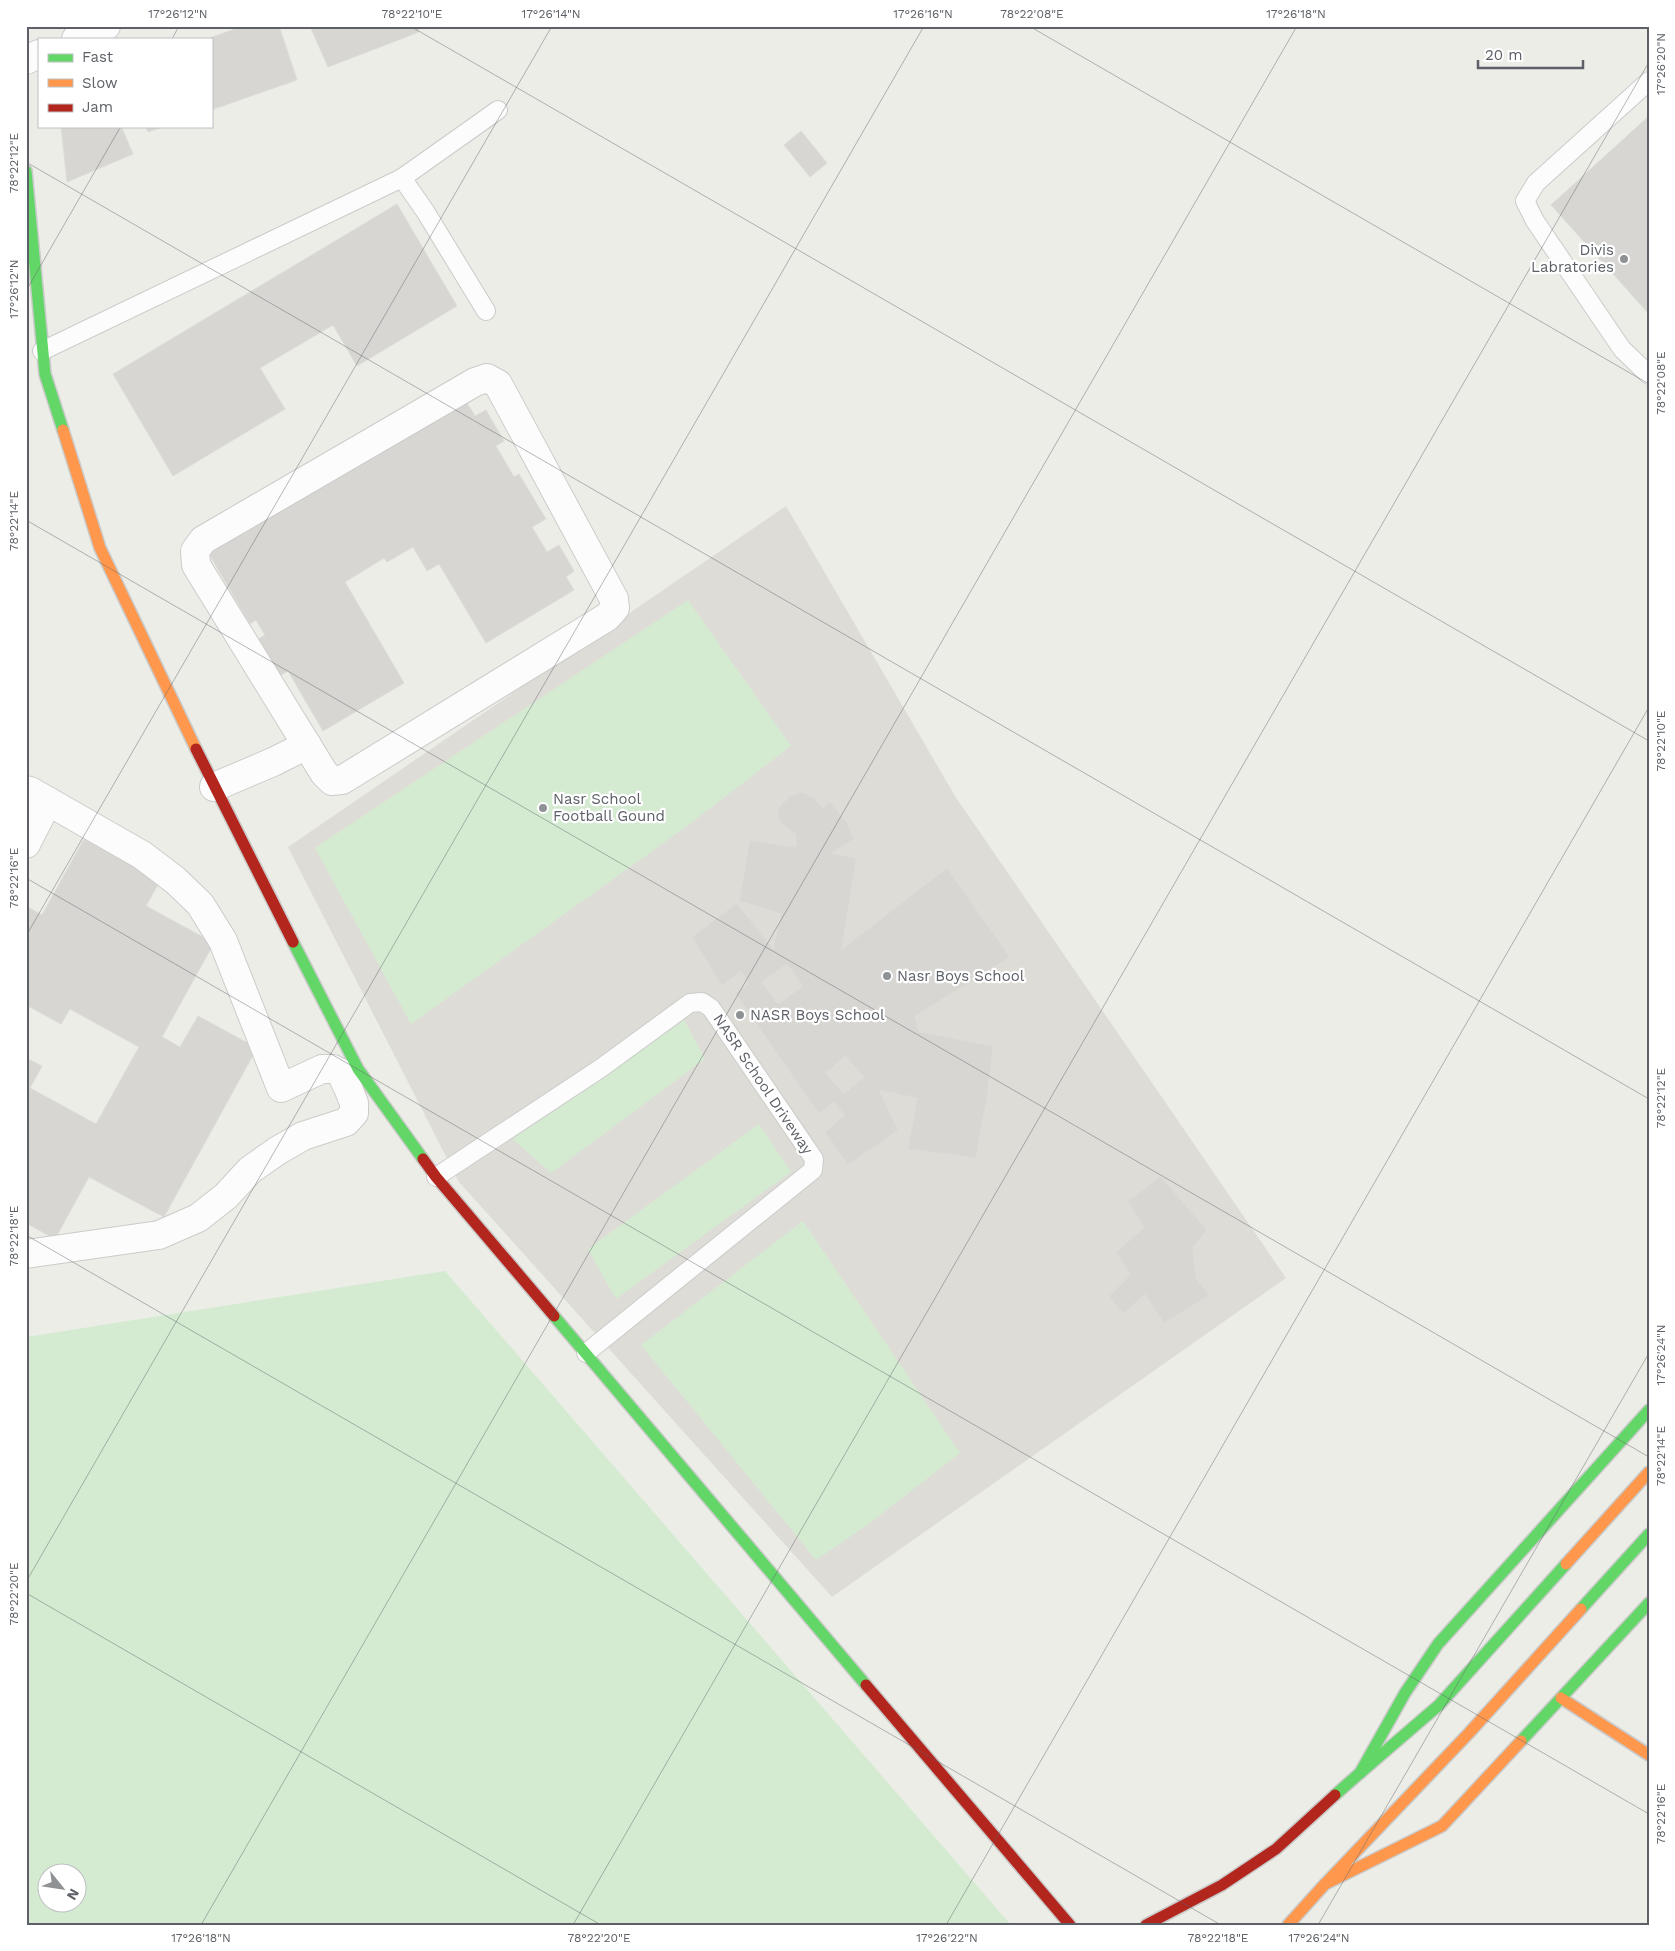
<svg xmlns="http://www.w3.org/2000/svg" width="1675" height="1951" viewBox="0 0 1675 1951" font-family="'Work Sans',sans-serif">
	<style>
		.education { fill: #dedcd6 }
		.green { fill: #d4ebd2; fill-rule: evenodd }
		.building { fill: #d7d6d3; stroke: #dddcd7; fill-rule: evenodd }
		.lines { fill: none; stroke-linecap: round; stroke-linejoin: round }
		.lane-casing { stroke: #cbcbca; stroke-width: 20 }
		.street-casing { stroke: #cbcbca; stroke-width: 30 }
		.fast-casing { stroke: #c9cac9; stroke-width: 14 }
		.slow-casing { stroke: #c9cac9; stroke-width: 14 }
		.jam-casing { stroke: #c9cac9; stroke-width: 14 }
		.lane { stroke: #fcfcfc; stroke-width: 18 }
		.street { stroke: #fcfcfc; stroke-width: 28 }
		.fast { stroke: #63d668; stroke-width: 11 }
		.slow { stroke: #ff974d; stroke-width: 11 }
		.jam { stroke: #b3261e; stroke-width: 11 }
		.ticks { fill: none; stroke: #5d6167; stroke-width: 1; stroke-opacity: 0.45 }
		.poi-dot { fill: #8f9294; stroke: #fff; stroke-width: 2 }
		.labels { text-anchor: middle; stroke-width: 4.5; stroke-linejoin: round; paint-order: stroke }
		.poi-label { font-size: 15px; fill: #5d6167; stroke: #fff; text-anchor: start }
		.street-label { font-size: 15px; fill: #5d6167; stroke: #fff }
		.neatline { fill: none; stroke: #5d6167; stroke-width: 2 }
		.ticks-label { font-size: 12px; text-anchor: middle; fill: #5d6167 }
	</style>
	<rect width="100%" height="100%" fill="#edede8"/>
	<path class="education" d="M786,506L955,796L1286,1278L832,1597L459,1182L288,847Z"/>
	<g class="green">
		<path d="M688,600L791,746L683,829L411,1024L315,848Z"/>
		<path d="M683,1018L705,1059L551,1173L509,1136Z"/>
		<path d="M759,1124L791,1172L616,1299L588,1249Z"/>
		<path d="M803,1221L960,1453L866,1526L816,1560L641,1345Z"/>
		<path d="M445,1271L1011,1925H26V1337ZM48,1874H78V1904H48Z"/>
	</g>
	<g class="building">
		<path d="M243,26H279L297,80L211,110V39H207Z"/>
		<path d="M310,26H417L419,32L328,67Z"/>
		<path d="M1649,116V314L1551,205Z"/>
		<path d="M61,126H121L133,154L67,182Z"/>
		<path d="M146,126H166L148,132Z"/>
		<path d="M801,131L827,163L810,177L784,145Z"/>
		<path d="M397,204L457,306L357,366L333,325L260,368L285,409L173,476L113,374Z"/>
		<path d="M462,395L475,416L486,410L504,441L496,446L514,477L519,474L546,519L532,527L547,552L559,545L574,571L566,577L574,590L486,643L439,564L427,571L413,547L387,562L384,558L345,582L404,683L323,731L288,671L278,677L257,640L265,635L256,620L250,624L206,549Z"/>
		<path d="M802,792L814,798L823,808L830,802L847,823L854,839L831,853L856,858L842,949L947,868L1010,957L915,1016L919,1032L993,1046L987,1097L976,1158L908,1149L917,1098L879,1090L898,1130L848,1165L825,1132L845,1115L833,1102L819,1114L735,993L749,984L741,971L722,986L692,937L737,903L773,949L781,914L739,901L750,840L796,847V834L782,824L777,815L779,807L790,796ZM787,964L803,986L778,1004L762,982ZM845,1056L864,1077L844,1094L826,1073Z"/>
		<path d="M84,839L160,881L146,906L214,943L162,1037L180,1047L198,1016L257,1048L164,1217L89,1177L55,1239L26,1223V1058L42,1066L30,1088L96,1124L139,1047L70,1009L61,1024L26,1005V906L42,915Z"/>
		<path d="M1160,1176L1207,1230L1193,1247L1196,1279L1210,1295L1164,1323L1145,1294L1123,1314L1109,1296L1130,1275L1116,1252L1144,1228L1128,1202Z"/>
	</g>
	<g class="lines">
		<g class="lane-casing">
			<g id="lane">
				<path d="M1649,81L1536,183L1525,201L1535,221L1622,349L1649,375"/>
				<path d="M402,178L425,211L486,311"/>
				<path d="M42,351L402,178L498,110"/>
				<path d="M436,1177L601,1068L690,1003L702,1002L711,1008L814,1159L813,1170L586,1353"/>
			</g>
		</g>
		<g class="street-casing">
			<g id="street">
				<path d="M76,39L106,26"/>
				<path d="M26,60L39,54"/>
				<path d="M487,378L498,384L614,599L615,608L607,617L342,780L332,781L324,773L196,565L195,551L203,540L475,382Z"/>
				<path d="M214,787L273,762L307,745"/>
				<path d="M26,790L30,791L142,855L175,880L200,904L223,941L281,1088L322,1069H333L341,1073L348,1088L354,1103V1113L346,1122L303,1136L277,1151L250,1170L226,1196L198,1218L159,1235L26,1254"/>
				<path d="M26,844L48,801"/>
			</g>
		</g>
		<g class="fast-casing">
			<g id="fast">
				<path d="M26,171L45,374L63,430"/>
				<path d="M293,942L358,1069L423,1159"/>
				<path d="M554,1316L866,1685"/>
				<path d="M1581,1609L1649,1534"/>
				<path d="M1521,1741L1649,1603"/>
				<path d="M1360,1773L1439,1705L1566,1564"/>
				<path d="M1335,1795L1360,1773L1405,1693L1438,1644L1649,1410"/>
			</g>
		</g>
		<g class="slow-casing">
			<g id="slow">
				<path d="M63,430L100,548L196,749"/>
				<path d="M1566,1564L1649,1472"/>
				<path d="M1561,1698L1649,1755"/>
				<path d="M1325,1884L1469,1733L1581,1609"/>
				<path d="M1288,1925L1325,1884L1442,1826L1521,1741"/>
			</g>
		</g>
		<g class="jam-casing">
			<g id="jam">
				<path d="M196,749L293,942"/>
				<path d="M423,1159L436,1177L554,1316"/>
				<path d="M866,1685L1070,1925"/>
				<path d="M1146,1925L1222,1885L1276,1849L1335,1795"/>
			</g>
		</g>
		<use href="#lane" class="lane"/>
		<use href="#street" class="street"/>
		<use href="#fast" class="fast"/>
		<use href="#slow" class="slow"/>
		<use href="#jam" class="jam"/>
	</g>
	<path class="ticks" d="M410,26L1649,741M1029,26L1649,384M172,39L179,26M26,162L1649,1099M26,291L121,126M26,520L1649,1457M26,878L1649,1814M26,936L552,26M26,1235L1221,1925M26,1582L924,26M26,1593L601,1925M201,1925L1297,26M573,1925L1649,62M946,1925L1649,707M1318,1925L1649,1353"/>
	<g class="poi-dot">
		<circle cx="1624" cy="259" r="5"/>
		<circle cx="543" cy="808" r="5"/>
		<circle cx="887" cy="976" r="5"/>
		<circle cx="740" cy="1015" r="5"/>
	</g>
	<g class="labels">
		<g class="poi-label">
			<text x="1614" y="255" text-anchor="end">Divis<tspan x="1614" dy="17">Labratories</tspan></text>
			<text x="553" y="804">Nasr School<tspan x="553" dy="17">Football Gound</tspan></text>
			<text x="897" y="981">Nasr Boys School</text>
			<text x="750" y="1020">NASR Boys School</text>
		</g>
		<g class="street-label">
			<text transform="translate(763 1084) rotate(56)" y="5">NASR School Driveway</text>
		</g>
	</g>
	<rect width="1675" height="1951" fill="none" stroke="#ffffff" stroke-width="55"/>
	<rect x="38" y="38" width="175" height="90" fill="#ffffff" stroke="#bec0c2"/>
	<rect x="48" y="54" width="25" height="8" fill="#63d668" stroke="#bec0c2"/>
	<text x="82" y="62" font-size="15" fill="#5d6167">Fast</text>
	<rect x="48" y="79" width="25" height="8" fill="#ff974d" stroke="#bec0c2"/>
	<text x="82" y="88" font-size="15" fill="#5d6167">Slow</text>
	<rect x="48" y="104" width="25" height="8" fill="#b3261e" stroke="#bec0c2"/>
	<text x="82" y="112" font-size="15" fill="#5d6167">Jam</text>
	<g transform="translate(62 1888) rotate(120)"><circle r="24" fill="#ffffff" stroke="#bec0c2"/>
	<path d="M0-4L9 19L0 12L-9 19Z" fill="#8f9294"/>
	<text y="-8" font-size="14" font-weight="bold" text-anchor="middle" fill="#5d6167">N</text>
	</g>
	<path d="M1478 60v8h105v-8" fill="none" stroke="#5d6167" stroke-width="2.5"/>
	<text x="1485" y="60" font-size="15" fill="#5d6167" stroke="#ffffff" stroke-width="4" paint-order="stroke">20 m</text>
	<rect x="28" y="28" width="1620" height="1896" class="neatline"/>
	<g class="ticks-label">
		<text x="178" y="18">17°26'12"N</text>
		<text x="412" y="18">78°22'10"E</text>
		<text x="551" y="18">17°26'14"N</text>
		<text x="923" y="18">17°26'16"N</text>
		<text x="1032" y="18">78°22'08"E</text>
		<text x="1296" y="18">17°26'18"N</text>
		<text transform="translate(1661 64) rotate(-90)" y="4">17°26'20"N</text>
		<text transform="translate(14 163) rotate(-90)" y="4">78°22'12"E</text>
		<text transform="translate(14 289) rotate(-90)" y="4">17°26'12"N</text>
		<text transform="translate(1661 383) rotate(-90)" y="4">78°22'08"E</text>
		<text transform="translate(14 521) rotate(-90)" y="4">78°22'14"E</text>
		<text transform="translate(1661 741) rotate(-90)" y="4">78°22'10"E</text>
		<text transform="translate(14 878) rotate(-90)" y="4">78°22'16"E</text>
		<text transform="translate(1661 1098) rotate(-90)" y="4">78°22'12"E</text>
		<text transform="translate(14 1236) rotate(-90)" y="4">78°22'18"E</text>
		<text transform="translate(1661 1355) rotate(-90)" y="4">17°26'24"N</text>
		<text transform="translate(1661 1456) rotate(-90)" y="4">78°22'14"E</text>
		<text transform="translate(14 1594) rotate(-90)" y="4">78°22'20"E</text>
		<text transform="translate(1661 1814) rotate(-90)" y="4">78°22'16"E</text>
		<text x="201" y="1942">17°26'18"N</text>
		<text x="599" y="1942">78°22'20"E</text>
		<text x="947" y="1942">17°26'22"N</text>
		<text x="1218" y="1942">78°22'18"E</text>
		<text x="1319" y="1942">17°26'24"N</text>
	</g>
</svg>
